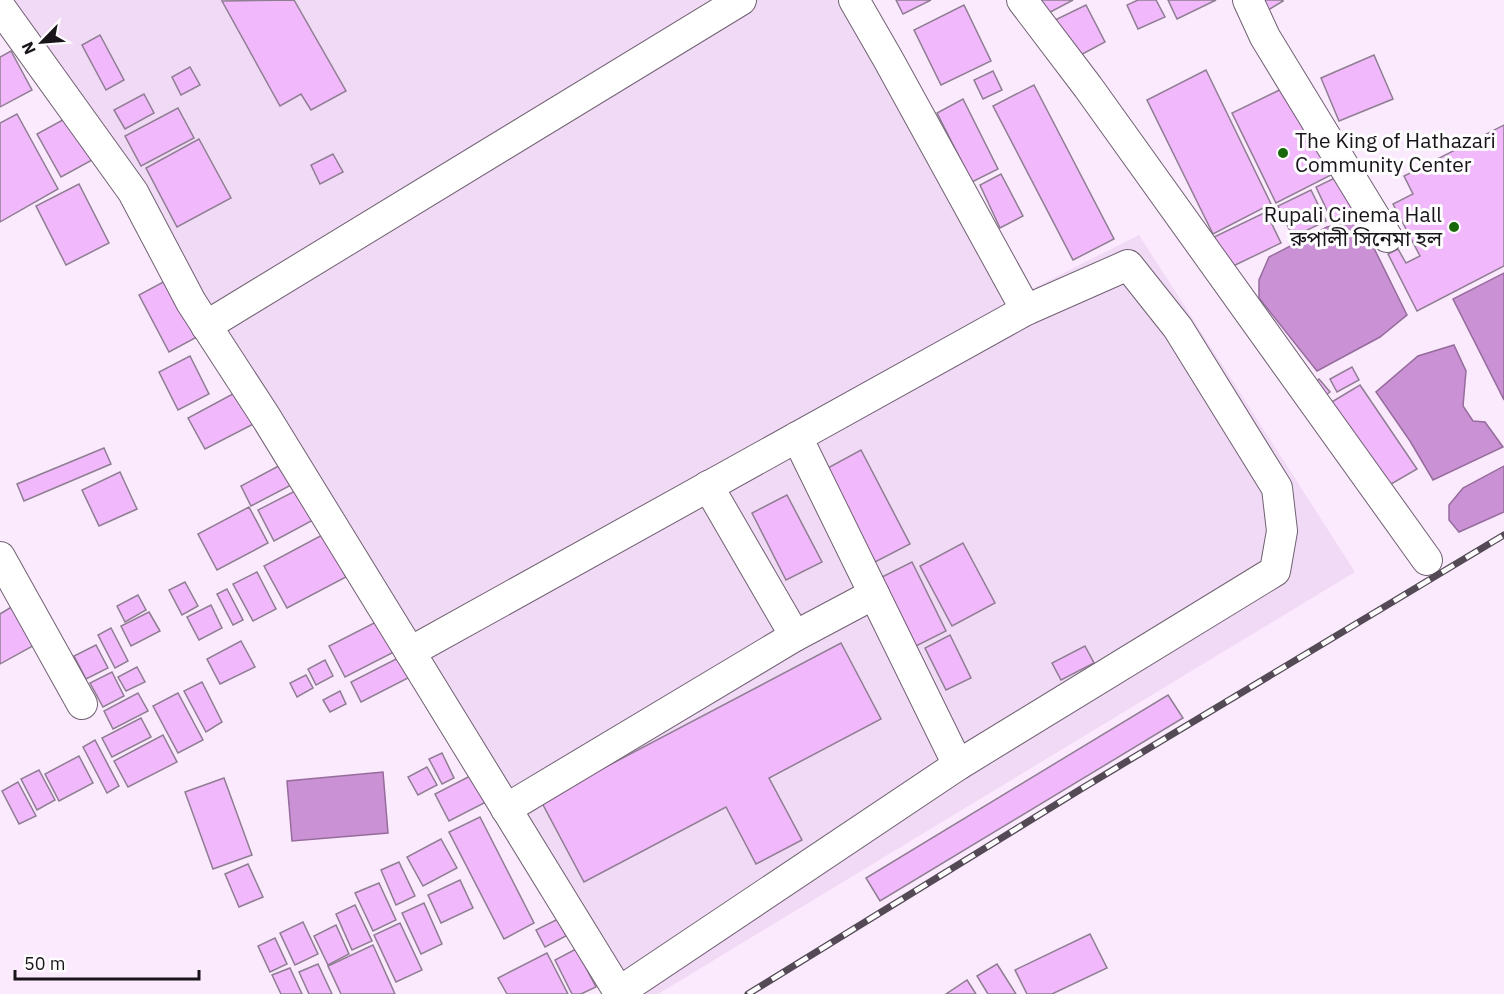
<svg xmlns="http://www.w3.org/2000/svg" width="1504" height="994" viewBox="0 0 1504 994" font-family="'IBM Plex Sans','Noto Sans Bengali',sans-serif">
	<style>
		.built { fill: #f1daf5 }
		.water { fill: #ca92d4; stroke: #956c9c; stroke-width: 1.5 }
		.building { fill: #f2b8fc; stroke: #8e7e91; stroke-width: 1.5 }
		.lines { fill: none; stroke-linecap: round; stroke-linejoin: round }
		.minor-casing { stroke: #706172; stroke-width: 32 }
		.minor { stroke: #fff; stroke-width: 30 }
		.rail-casing { stroke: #534a55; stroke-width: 7 }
		.rail { stroke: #fdfdfd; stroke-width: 4.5; stroke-dasharray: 14; stroke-linecap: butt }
		.poi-dot { fill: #196809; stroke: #fdfdfd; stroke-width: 2 }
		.labels { text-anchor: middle; stroke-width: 6; stroke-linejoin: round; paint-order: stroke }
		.poi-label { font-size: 21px; fill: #19131a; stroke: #fdfdfd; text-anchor: start }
	</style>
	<rect width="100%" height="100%" fill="#fbe9fe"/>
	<path class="built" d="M1,0H857L1026,292L1139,235L1355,572L658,994H612Z"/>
	<g class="water">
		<path d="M1360,220L1407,315L1380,337L1317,371L1259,298V280L1269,257L1327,227Z"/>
		<path d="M1504,273V400L1453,299Z"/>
		<path d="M1454,345L1466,371L1463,406L1473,421L1485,422L1503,447L1433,480L1410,441L1376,392L1418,356Z"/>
		<path d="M1504,466V512L1459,532L1449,520V505L1463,488Z"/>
		<path d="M383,772L388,833L292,841L287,781Z"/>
	</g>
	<g class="building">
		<path d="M294,0L346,91L311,110L301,94L280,106L222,1Z"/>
		<path d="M896,0H931L903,14Z"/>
		<path d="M1032,0H1073L1041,17Z"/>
		<path d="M1138,0H1156L1165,17L1138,29L1127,5Z"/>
		<path d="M1168,0H1216L1177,19Z"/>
		<path d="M1258,0H1283V1L1265,12Z"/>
		<path d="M964,5L991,61L941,85L914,30Z"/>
		<path d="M1086,5L1105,42L1075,58L1055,20Z"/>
		<path d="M100,35L124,80L106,90L82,45Z"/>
		<path d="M11,51L32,90L0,107V57Z"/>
		<path d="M1374,55L1393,99L1339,121L1321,78Z"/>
		<path d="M190,67L200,85L181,95L172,77Z"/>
		<path d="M1206,70L1271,204L1213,234L1147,100Z"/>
		<path d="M993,71L1002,90L983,99L974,80Z"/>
		<path d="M1292,84L1335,173L1276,203L1232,113Z"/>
		<path d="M1034,85L1114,239L1073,260L993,106Z"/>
		<path d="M144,94L154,113L125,129L114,110Z"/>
		<path d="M963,99L998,169L972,182L937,113Z"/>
		<path d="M178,108L194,138L141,166L125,136Z"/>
		<path d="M17,114L58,189L0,222V123Z"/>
		<path d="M70,116L94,159L61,177L37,134Z"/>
		<path d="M1504,125V266L1417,311L1388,254L1398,249L1406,263L1420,256L1393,204L1413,194L1404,176Z"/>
		<path d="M199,139L231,198L177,227L146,168Z"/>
		<path d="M333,154L343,172L320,184L311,165Z"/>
		<path d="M1001,174L1023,216L1000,228L980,185Z"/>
		<path d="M1343,174L1359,207L1332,221L1316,187Z"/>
		<path d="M79,184L109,243L66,265L36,206Z"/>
		<path d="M1311,190L1326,221L1293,237L1278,206Z"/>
		<path d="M1266,212L1281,243L1229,268L1214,237Z"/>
		<path d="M167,280L197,337L169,352L139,295Z"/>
		<path d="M190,356L209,394L178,410L159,372Z"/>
		<path d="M1352,367L1359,380L1337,392L1330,379Z"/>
		<path d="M1319,379L1330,392L1322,398L1312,385Z"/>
		<path d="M1360,385L1417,469L1386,487L1330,403Z"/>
		<path d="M242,389L259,421L205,449L188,418Z"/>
		<path d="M104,448L111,464L24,501L17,484Z"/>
		<path d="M861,450L910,544L875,562L826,469Z"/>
		<path d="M286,462L297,482L251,506L241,486Z"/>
		<path d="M120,472L137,509L99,526L82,490Z"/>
		<path d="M299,489L315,519L274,541L258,510Z"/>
		<path d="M787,495L822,562L786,580L752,513Z"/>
		<path d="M249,507L268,543L217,570L198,534Z"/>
		<path d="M324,534L346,577L287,608L264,566Z"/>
		<path d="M963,543L995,603L952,626L920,566Z"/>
		<path d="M912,562L946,631L912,648L878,579Z"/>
		<path d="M257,572L276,609L253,621L233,584Z"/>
		<path d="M185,582L198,606L182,615L169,590Z"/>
		<path d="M227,589L243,620L233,625L217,594Z"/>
		<path d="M138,595L146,610L125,622L117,606Z"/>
		<path d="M18,603L40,642L0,664V614Z"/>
		<path d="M211,605L222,628L199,640L187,617Z"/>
		<path d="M149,612L160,631L131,646L121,626Z"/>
		<path d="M378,621L394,652L345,677L329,646Z"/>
		<path d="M111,628L128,661L115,668L98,635Z"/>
		<path d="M950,635L971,678L946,690L925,648Z"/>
		<path d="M241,641L255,667L220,684L207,659Z"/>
		<path d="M841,643L881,719L769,778L802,840L756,864L726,807L584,882L541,801Z"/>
		<path d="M96,645L108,668L86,679L74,656Z"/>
		<path d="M1085,646L1094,663L1061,680L1052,663Z"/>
		<path d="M400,657L410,677L361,702L351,682Z"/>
		<path d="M325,660L333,676L316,685L308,669Z"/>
		<path d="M137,667L145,682L126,691L118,677Z"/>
		<path d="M112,672L124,696L103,707L90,683Z"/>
		<path d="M306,675L313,688L297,697L290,683Z"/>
		<path d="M202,682L222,722L206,732L184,691Z"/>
		<path d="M340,691L346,704L330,712L323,700Z"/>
		<path d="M138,693L148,711L113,729L104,711Z"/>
		<path d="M178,693L203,740L178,753L153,706Z"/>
		<path d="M1168,695L1183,718L880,901L866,878Z"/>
		<path d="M141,718L151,737L112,757L102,738Z"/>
		<path d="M163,735L177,762L128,787L114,761Z"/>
		<path d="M95,740L119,786L107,793L83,747Z"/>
		<path d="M442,753L454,778L442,784L429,759Z"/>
		<path d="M79,756L93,783L59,801L45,774Z"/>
		<path d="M427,767L437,785L418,795L408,777Z"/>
		<path d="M39,770L55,800L37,810L21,779Z"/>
		<path d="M474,774L488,801L449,821L435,794Z"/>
		<path d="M224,778L252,855L213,869L185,792Z"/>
		<path d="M18,782L36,816L19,824L2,791Z"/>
		<path d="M480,817L534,923L504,939L449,832Z"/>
		<path d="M441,839L457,868L423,886L407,857Z"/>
		<path d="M399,862L415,896L396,905L381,870Z"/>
		<path d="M248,864L263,897L239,907L225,874Z"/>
		<path d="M460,880L473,908L441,923L428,895Z"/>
		<path d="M379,883L396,920L373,931L355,893Z"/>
		<path d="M424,903L442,944L421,954L402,913Z"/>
		<path d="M355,905L372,941L352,950L336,914Z"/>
		<path d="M558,919L566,936L545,947L536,930Z"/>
		<path d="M303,922L318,954L295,965L280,933Z"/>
		<path d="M400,923L422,970L396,982L374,935Z"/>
		<path d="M336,925L349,954L328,965L314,936Z"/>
		<path d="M1090,934L1107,968L1052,994H1027L1015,970Z"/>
		<path d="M275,938L287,964L270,972L258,946Z"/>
		<path d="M373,945L395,994H341L328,966Z"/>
		<path d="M576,949L596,987L581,994H572L555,960Z"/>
		<path d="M547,953L568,994H507L498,978Z"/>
		<path d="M318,964L332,994H309L299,972Z"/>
		<path d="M997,964L1016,994H988L977,976Z"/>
		<path d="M290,968L302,994H281L272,975Z"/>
		<path d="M967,980L976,994H946Z"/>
	</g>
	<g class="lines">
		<g class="minor-casing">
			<g id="minor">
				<path d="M854,0L888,59L1026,310"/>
				<path d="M1022,0L1088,87L1427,560"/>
				<path d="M1248,0L1265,37L1387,237"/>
				<path d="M0,7L133,192L191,302L267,419L620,994"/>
				<path d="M206,326L741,0"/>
				<path d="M797,437L958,765"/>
				<path d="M0,557L82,704"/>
				<path d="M795,636L874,594"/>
				<path d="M410,652L1026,310L1128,265L1178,328L1277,488L1282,531L1275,571L958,765L619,992"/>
				<path d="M506,809L795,636L708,486"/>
			</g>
		</g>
		<use href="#minor" class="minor"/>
		<g class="rail-casing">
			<path id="rail" d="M748,994L1081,789L1504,535"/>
		</g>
		<use href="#rail" class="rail"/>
	</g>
	<g class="poi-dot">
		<circle cx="1283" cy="153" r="6"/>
		<circle cx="1454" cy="227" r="6"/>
	</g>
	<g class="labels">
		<g class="poi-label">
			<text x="1295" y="148">The King of Hathazari<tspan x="1295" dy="24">Community Center</tspan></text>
			<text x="1442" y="222" text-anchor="end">Rupali Cinema Hall<tspan x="1442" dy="24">রুপালী সিনেমা হল</tspan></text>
		</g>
	</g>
	<g transform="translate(42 42) rotate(245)" stroke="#fdfdfd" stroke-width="4.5" paint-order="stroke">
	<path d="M0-4.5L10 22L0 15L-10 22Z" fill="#19131a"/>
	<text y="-9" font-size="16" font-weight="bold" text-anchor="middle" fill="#19131a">N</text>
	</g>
	<path d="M15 970v9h184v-9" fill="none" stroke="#19131a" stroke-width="3"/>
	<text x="24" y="970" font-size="18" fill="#19131a" stroke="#fdfdfd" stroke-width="4.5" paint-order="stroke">50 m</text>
</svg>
